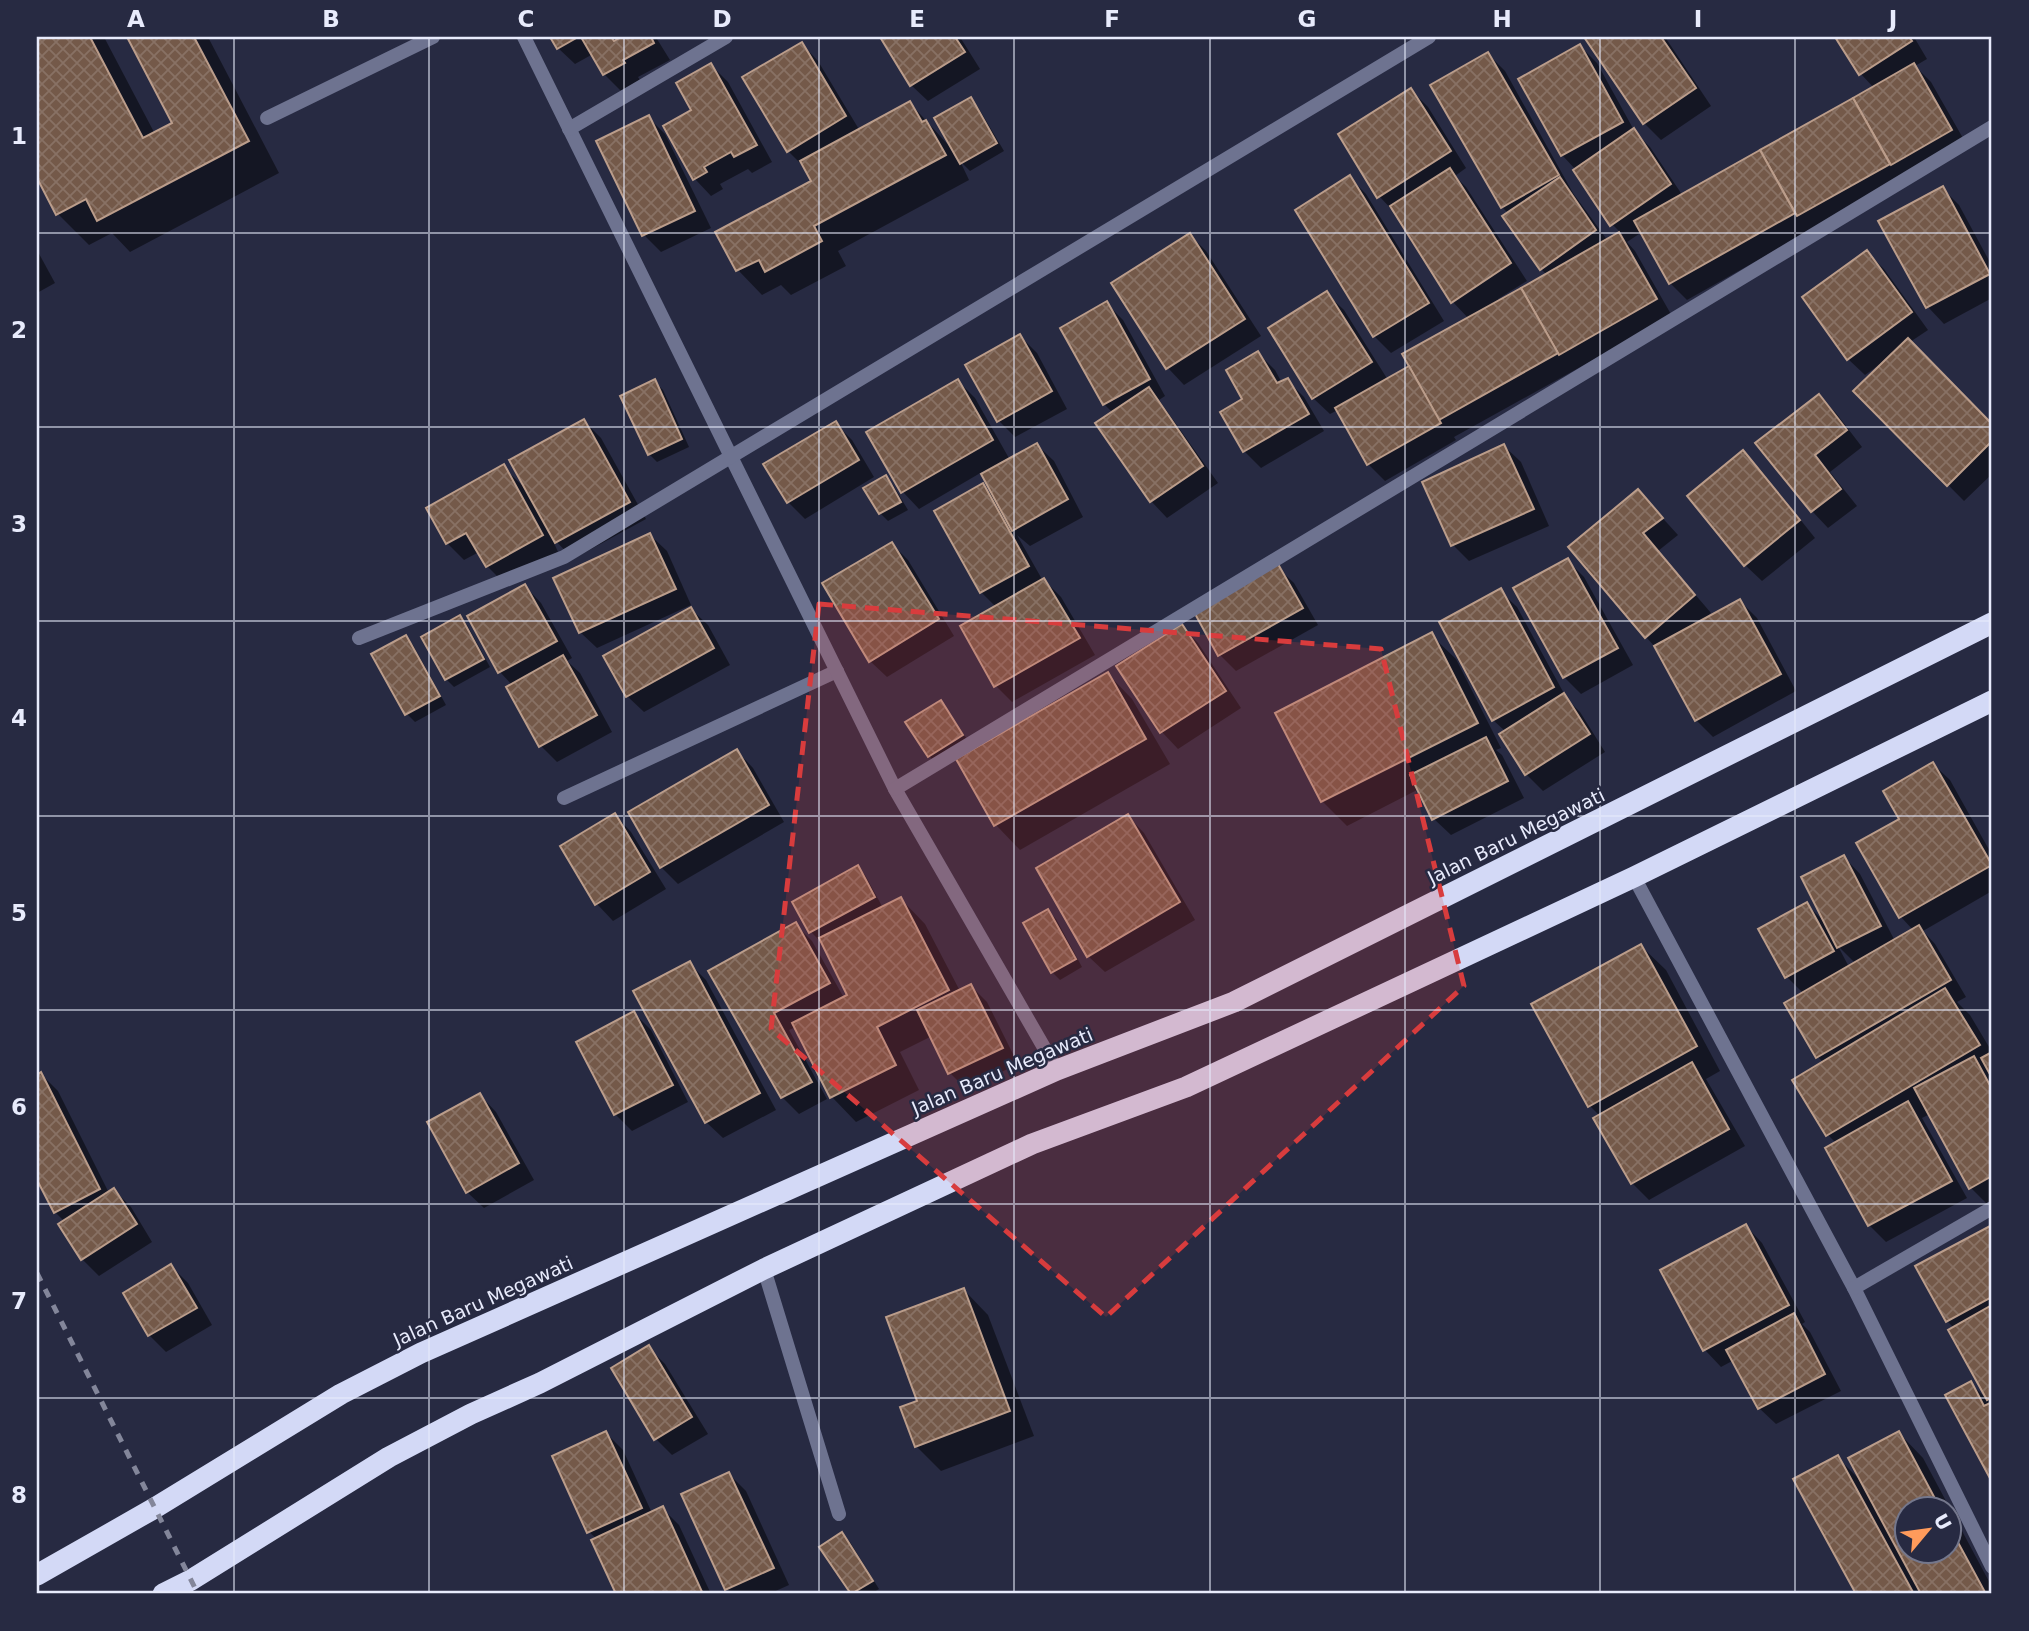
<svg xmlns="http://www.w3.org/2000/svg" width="2029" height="1631" viewBox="0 0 2029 1631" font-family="'DejaVu Sans',sans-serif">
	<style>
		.shadow { fill: #0007; fill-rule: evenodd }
		.building { fill: url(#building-cross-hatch); stroke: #bb9d8b; stroke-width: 2 }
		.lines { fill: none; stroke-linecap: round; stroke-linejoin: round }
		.lane { stroke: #6e7390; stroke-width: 14 }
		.street { stroke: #6e7390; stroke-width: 14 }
		.highway { stroke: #d3d9f6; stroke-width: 21 }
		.rail { stroke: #83869a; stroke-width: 5; stroke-dasharray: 9 9; stroke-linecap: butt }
		.marked { fill: #d83c3d; fill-opacity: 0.2; stroke: #d83c3d; stroke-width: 5; stroke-dasharray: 14 9; stroke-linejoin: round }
		.grid { fill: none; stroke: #e8ebfc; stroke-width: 2; stroke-opacity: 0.55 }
		.labels { text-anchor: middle; stroke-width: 5; stroke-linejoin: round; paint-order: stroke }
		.street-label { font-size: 19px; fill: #e8ebfc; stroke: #272a42 }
		.neatline { fill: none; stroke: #e8ebfc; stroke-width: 2.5 }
		.grid-label { font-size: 23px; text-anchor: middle; font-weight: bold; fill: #e8ebfc }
	</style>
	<defs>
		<pattern id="building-cross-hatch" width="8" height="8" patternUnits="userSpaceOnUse" patternTransform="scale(1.75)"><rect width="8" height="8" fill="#745949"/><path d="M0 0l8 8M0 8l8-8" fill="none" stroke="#887164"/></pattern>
	</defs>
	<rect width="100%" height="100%" fill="#272a42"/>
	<g class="shadow">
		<path d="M37,37H104L155,134L175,124L129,37H208L279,173L130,252L112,233L89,245L58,214L37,174Z"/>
		<path d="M552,37H660L657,39L670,60L638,77L640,80L621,91L604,74L593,54L575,64L558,48Z"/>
		<path d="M882,37H960L980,69L928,101L911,85Z"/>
		<path d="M1586,37H1665L1711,106L1661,140L1644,123Z"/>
		<path d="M1837,37H1914L1927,59L1915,66L1931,82L1968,147L1813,229L1687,300L1670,283L1642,232L1627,242L1635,251L1672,316L1454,437L1456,440L1385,481L1368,464L1338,410L1330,414L1313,398L1327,294L1344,310L1388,380L1411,367L1469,319L1452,301L1395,213L1379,196L1411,90L1428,107L1466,168L1455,176L1466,187L1527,281L1498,299L1500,301L1547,275L1541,269L1509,214L1502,207L1488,54L1505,71L1573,193L1608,241L1621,233L1612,224L1576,170L1562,155L1580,46L1597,63L1635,132L1650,147L1683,196L1874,88L1861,74Z"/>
		<path d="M802,44L818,61L860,131L910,103L951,148L970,99L978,107L1004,151L970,171L960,161L969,180L838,251L846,266L791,295L781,285L762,295L738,270L814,182L805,168L788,151Z"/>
		<path d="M711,65L728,82L772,162L752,173L748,169L720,184L723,189L711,196L695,179L693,111Z"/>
		<path d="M649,118L665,134L711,228L661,252L644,235Z"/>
		<path d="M1350,178L1366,194L1444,321L1391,353L1374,336Z"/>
		<path d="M1942,188L1959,205L1992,266V298L1944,324L1928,307L1880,222Z"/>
		<path d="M1190,235L1206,251L1261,336L1184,385L1168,368L1113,283Z"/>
		<path d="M37,250L55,283L37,293Z"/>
		<path d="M1867,252L1884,269L1928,330L1910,342L1992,426V474L1964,501L1855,391L1880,367L1879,365L1865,375L1848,359Z"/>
		<path d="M1107,304L1123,320L1165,396L1159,400L1218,483L1167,518L1151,501L1113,413L1104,404L1062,328Z"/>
		<path d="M1020,336L1037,353L1067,409L1015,437L999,421Z"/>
		<path d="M1258,353L1275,370L1282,383L1287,380L1304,397L1324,431L1261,468L1244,451L1222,412L1245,400Z"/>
		<path d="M958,381L975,398L1010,460L1037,445L1054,461L1083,517L1030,546L1017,535L1043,581L1044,580L1061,597L1095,655L1012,702L996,686V607L981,592L982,486L996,498L982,472L919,509L903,492L869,433Z"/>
		<path d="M655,382L663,390L689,447L657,462L649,454Z"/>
		<path d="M1819,396L1836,413L1862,447L1830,472L1857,506L1828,528L1812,511L1758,444Z"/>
		<path d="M584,421L601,438L646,519L573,559L551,536L558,552L504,583L487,566L479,552L464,560L447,543L503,467L526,489Z"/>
		<path d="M835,423L852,440L874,477L805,519L788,502Z"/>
		<path d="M1504,446L1521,462L1549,526L1469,561L1453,545Z"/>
		<path d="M1743,452L1760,469L1815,538L1762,581L1745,565Z"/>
		<path d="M885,477L893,485L908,510L888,521L880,513Z"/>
		<path d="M1638,491L1678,535L1658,551L1711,613L1703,620L1740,601L1757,618L1796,691L1713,737L1696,720L1656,648L1646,637Z"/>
		<path d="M650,535L667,551L691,605L597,648L580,632Z"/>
		<path d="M892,544L908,560L954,636L887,677L870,661Z"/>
		<path d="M1567,560L1584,577L1633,665L1581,694L1564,677L1515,589Z"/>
		<path d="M1277,567L1294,583L1318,625L1236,671L1220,655Z"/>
		<path d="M525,586L541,603L572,658L567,661L580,673L612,732L557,762L541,746L512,685L500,672L469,617Z"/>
		<path d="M1500,591L1517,607L1567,699L1580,712L1605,752L1543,791L1526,774L1506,732L1493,720Z"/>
		<path d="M691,609L708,625L730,665L644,712L627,696Z"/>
		<path d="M459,617L467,625L490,667L454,687L446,679Z"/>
		<path d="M1182,626L1198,643L1241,708L1178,749L1162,732Z"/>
		<path d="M1431,635L1456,659L1501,748L1496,750L1502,755L1524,798L1451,835L1434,819L1419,789L1347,826L1322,801Z"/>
		<path d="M405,637L413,645L446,705L415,722L407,714L374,654Z"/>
		<path d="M1108,674L1132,699L1170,764L1020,850L996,825Z"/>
		<path d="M940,703L948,710L970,744L937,764L929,756Z"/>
		<path d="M737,751L753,768L784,822L678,884L661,867L630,813Z"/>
		<path d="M1933,764L1950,780L1992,855V891L1923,931L1935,944L1966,997L1957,1002L1970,1015L1992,1052V1201L1987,1204L1970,1187L1930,1114L1922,1118L1967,1198L1886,1242L1869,1225L1836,1143L1828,1135L1794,1080L1824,1063L1817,1056L1804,994L1787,977L1807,905L1826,923L1844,857L1860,874L1895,941L1913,930L1901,917L1859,843L1901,820ZM1839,948H1840L1856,964L1849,967Z"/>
		<path d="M615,815L631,832L666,889L613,921L597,904L562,847Z"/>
		<path d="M1128,816L1144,833L1195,920L1105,972L1088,956Z"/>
		<path d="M857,867L865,875L883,908L901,899L925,924L960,991L971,986L987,1002L1018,1064L966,1089L950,1073L932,1036L900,1052L919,1090L856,1122L832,1097L796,1027L789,1030L827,1099L799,1114L782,1097L711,972L796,925L812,941L844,998L850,995L821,939L819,940L811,932L794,902Z"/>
		<path d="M1048,911L1056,919L1082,967L1060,980L1052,972Z"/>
		<path d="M1641,946L1666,970L1720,1071L1706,1079L1745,1146L1649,1200L1632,1183L1600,1116L1589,1105Z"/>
		<path d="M689,963L706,980L776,1110L723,1138L706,1122Z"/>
		<path d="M634,1013L651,1030L688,1102L632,1131L615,1114Z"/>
		<path d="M41,1074L58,1091L109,1193L114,1190L131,1207L152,1242L99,1276L82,1259L60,1225L65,1222L55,1212L37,1176V1077Z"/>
		<path d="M480,1095L496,1112L534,1180L484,1208L467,1192Z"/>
		<path d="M1746,1226L1762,1243L1805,1322L1802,1324L1810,1332L1841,1391L1776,1424L1759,1408L1734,1360L1721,1367L1705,1350Z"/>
		<path d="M1992,1227V1478L1947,1396L1970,1383L1989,1401L1950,1330L1954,1328L1947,1321L1918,1267Z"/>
		<path d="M171,1266L188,1283L212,1325L166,1352L149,1335Z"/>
		<path d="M964,1290L988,1315L1034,1436L941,1471L916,1446L920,1403Z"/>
		<path d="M648,1347L665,1364L708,1434L672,1455L656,1439Z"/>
		<path d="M606,1433L623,1450L652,1513L662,1508L679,1525L711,1594H618L593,1541L597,1539L589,1532Z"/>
		<path d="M1899,1433L1923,1458L1992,1587V1594H1858L1796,1480L1837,1457L1861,1481ZM1906,1508H1948V1550H1906Z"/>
		<path d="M729,1474L746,1491L789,1585L769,1594H732L727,1589L683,1495Z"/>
		<path d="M842,1535L850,1542L879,1589L871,1594H852L822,1547Z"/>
	</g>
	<g class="building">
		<path d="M37,37H90L143,138L172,123L127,37H194L249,141L97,221L86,199L56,215L37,178Z"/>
		<path d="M550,37H578L557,49Z"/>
		<path d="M581,37H611L614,41L621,37H651L654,43L623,60L625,63L603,75Z"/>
		<path d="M880,37H955L965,52L910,86Z"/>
		<path d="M1584,37H1661L1696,88L1643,124Z"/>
		<path d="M1835,37H1909L1912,41L1859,75Z"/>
		<path d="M802,42L846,116L787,152L742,77Z"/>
		<path d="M1580,44L1623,122L1561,156L1518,79Z"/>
		<path d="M1488,52L1559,175L1501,208L1430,85Z"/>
		<path d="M711,63L757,145L734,157L731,152L704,167L707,172L693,180L663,126L691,110L676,83Z"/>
		<path d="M1914,63L1952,130L1891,165L1853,98Z"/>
		<path d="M1411,88L1451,151L1377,198L1338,134Z"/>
		<path d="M971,97L997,143L960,164L934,118Z"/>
		<path d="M1853,98L1890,164L1797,216L1760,150Z"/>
		<path d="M910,101L922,122L926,120L946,155L814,226L822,241L765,272L759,260L736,271L715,232L811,181L800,161Z"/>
		<path d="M649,115L695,211L642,236L596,141Z"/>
		<path d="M1634,128L1671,184L1610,226L1573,170Z"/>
		<path d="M1760,150L1795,213L1669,284L1634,221Z"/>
		<path d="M1450,168L1511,263L1451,303L1390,206Z"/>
		<path d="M1350,175L1429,303L1373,337L1295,210Z"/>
		<path d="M1560,177L1596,230L1540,270L1502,216Z"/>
		<path d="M1943,186L1990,274L1926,308L1878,221Z"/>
		<path d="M1619,232L1657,299L1559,355L1521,288Z"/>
		<path d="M1190,233L1245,319L1166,369L1111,283Z"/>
		<path d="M1867,250L1912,312L1847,360L1802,297Z"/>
		<path d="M1521,288L1558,353L1439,420L1402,354Z"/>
		<path d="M1327,291L1372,362L1312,399L1268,328Z"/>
		<path d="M1107,301L1150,379L1103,405L1060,328Z"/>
		<path d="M1020,334L1052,391L997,422L965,365Z"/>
		<path d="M1908,338L1992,424V441L1947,486L1853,391Z"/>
		<path d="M1258,351L1277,383L1288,378L1309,414L1243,452L1220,412L1242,399L1226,370Z"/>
		<path d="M1409,366L1441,423L1367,465L1335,408Z"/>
		<path d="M655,379L682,439L648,455L620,396Z"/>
		<path d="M958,379L993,440L901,493L866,432Z"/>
		<path d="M1149,387L1203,466L1150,502L1095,423Z"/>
		<path d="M1819,394L1847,430L1815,455L1841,489L1811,512L1755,443Z"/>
		<path d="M584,419L630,502L555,543L509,460Z"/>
		<path d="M836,421L859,460L787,503L763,464Z"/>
		<path d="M1037,443L1068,499L1012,531L981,474Z"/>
		<path d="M1504,444L1534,509L1451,546L1422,482Z"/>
		<path d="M1743,450L1800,520L1744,566L1687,496Z"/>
		<path d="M504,464L543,535L486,567L466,533L446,544L426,508Z"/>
		<path d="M886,475L901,502L879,514L863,488Z"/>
		<path d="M983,483L1029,566L980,593L934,511Z"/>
		<path d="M1638,489L1663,518L1643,533L1695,595L1645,638L1568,547Z"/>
		<path d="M650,533L676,589L579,633L553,578Z"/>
		<path d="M892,542L939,619L869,662L822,583Z"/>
		<path d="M1568,558L1618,648L1563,678L1513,588Z"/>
		<path d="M1278,564L1303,608L1218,656L1194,612Z"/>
		<path d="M1044,578L1080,638L994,687L960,626Z"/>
		<path d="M525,584L557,641L498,673L467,616Z"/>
		<path d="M1501,588L1554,687L1492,721L1439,622Z"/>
		<path d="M1740,599L1781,674L1695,721L1654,646Z"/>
		<path d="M691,607L714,648L626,697L603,656Z"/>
		<path d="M460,615L484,659L445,680L421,637Z"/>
		<path d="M1182,624L1226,691L1160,733L1116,666Z"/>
		<path d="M1432,632L1478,723L1321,802L1275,713Z"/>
		<path d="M406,635L440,696L405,715L371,654Z"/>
		<path d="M563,655L597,715L539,747L506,687Z"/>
		<path d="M1108,672L1146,739L994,826L956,759Z"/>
		<path d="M1564,693L1590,734L1525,775L1499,734Z"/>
		<path d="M941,700L963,735L928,757L905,722Z"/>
		<path d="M1486,737L1508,781L1432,820L1410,775Z"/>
		<path d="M737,749L769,805L660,868L628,812Z"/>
		<path d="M1933,762L1992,865L1899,918L1856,843L1899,819L1883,791Z"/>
		<path d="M615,813L650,872L595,905L560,846Z"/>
		<path d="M1128,814L1180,902L1087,957L1036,868Z"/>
		<path d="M1844,855L1881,926L1837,948L1801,877Z"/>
		<path d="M858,865L875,897L809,933L792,902Z"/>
		<path d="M901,897L949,990L877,1027L896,1065L830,1098L792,1023L847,995L819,938Z"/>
		<path d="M1807,902L1834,951L1785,978L1758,929Z"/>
		<path d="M1048,909L1076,959L1051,973L1023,923Z"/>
		<path d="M796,922L830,983L774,1013L812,1082L781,1098L708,971Z"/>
		<path d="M1919,925L1951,980L1816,1058L1784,1003Z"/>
		<path d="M1641,944L1697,1046L1588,1107L1531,1004Z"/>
		<path d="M690,961L760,1093L705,1123L633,991Z"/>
		<path d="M971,984L1003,1048L948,1074L917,1010Z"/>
		<path d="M1945,988L1980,1045L1826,1136L1792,1080Z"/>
		<path d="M634,1011L673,1085L614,1115L576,1042Z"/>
		<path d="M1992,1052V1078L1981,1058Z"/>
		<path d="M1974,1056L1992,1089V1176L1969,1189L1914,1088Z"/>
		<path d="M1692,1062L1729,1129L1631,1184L1593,1118Z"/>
		<path d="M41,1072L100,1189L54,1213L37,1180V1075Z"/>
		<path d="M480,1093L519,1163L466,1193L427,1122Z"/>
		<path d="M1908,1101L1952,1181L1868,1226L1825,1148Z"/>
		<path d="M114,1188L137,1224L81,1260L58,1224Z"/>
		<path d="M1746,1224L1789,1305L1703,1351L1660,1270Z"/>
		<path d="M1992,1225V1297L1946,1322L1915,1266Z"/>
		<path d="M171,1264L197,1308L148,1336L123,1293Z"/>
		<path d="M964,1288L1010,1411L915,1447L900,1407L917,1401L886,1317Z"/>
		<path d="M1992,1305V1397L1987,1400L1948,1330Z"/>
		<path d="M1794,1313L1825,1374L1758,1409L1726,1350Z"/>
		<path d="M649,1345L692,1417L654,1440L611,1368Z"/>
		<path d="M1971,1381L1984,1406L1992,1402V1482L1945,1395Z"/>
		<path d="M606,1431L642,1508L587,1533L552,1456Z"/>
		<path d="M1899,1431L1940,1508H1906V1550H1948V1524L1986,1594H1921L1848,1458Z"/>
		<path d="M1838,1455L1914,1594H1856L1793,1479Z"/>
		<path d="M729,1472L774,1568L725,1590L681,1494Z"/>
		<path d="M663,1506L703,1594H616L591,1540Z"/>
		<path d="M842,1532L873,1581L851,1594L819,1547Z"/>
	</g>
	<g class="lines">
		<g class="lane">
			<path d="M267,118L433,37"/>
			<path d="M564,798L837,671"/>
			<path d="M764,1269L839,1514"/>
		</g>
		<g class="street">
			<path d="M524,37L895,789L1057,1070"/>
			<path d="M569,129L726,37"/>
			<path d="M359,638L564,557L1429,37"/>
			<path d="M895,789L1992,127"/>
			<path d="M1634,877L1854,1288L1992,1567"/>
			<path d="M1854,1288L1992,1208"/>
		</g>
		<g class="highway">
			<path d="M37,1575L153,1509L341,1394L421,1353L1057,1070L1234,1002L1992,623"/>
			<path d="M163,1594L191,1580L389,1457L471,1414L540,1383L764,1269L1032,1144L1186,1087L1634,877L1992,701"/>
		</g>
		<path class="rail" d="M37,1273L198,1594"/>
	</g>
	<path class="marked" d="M819,604L1381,649L1464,986L1106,1317L771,1029Z"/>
	<path class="grid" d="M234,37V1594M429,37V1594M624,37V1594M819,37V1594M1014,37V1594M1210,37V1594M1405,37V1594M1600,37V1594M1795,37V1594M37,233H1992M37,427H1992M37,621H1992M37,816H1992M37,1010H1992M37,1204H1992M37,1398H1992"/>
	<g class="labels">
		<g class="street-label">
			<text transform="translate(1516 836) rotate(-26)" y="7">Jalan Baru Megawati</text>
			<text transform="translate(1002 1071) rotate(-23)" y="7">Jalan Baru Megawati</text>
			<text transform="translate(483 1301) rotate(-24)" y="7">Jalan Baru Megawati</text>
		</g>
	</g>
	<rect width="2029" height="1631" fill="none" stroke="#272a42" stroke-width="77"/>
	<g transform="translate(1928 1530) rotate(61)"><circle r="33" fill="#272a42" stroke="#74778c" stroke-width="2"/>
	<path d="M0-5L12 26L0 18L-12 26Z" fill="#ff9b5b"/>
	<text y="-10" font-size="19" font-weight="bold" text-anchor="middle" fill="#e8ebfc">U</text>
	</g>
	<rect x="38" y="38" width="1952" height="1554" class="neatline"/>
	<g class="grid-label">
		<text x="136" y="27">A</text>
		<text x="331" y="27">B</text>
		<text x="526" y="27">C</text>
		<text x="722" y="27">D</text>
		<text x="917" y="27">E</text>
		<text x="1112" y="27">F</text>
		<text x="1307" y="27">G</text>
		<text x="1502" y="27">H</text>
		<text x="1698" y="27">I</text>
		<text x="1893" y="27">J</text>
		<text x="19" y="144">1</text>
		<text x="19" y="338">2</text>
		<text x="19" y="532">3</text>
		<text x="19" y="726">4</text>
		<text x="19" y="921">5</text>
		<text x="19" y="1115">6</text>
		<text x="19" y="1309">7</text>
		<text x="19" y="1503">8</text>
	</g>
</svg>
